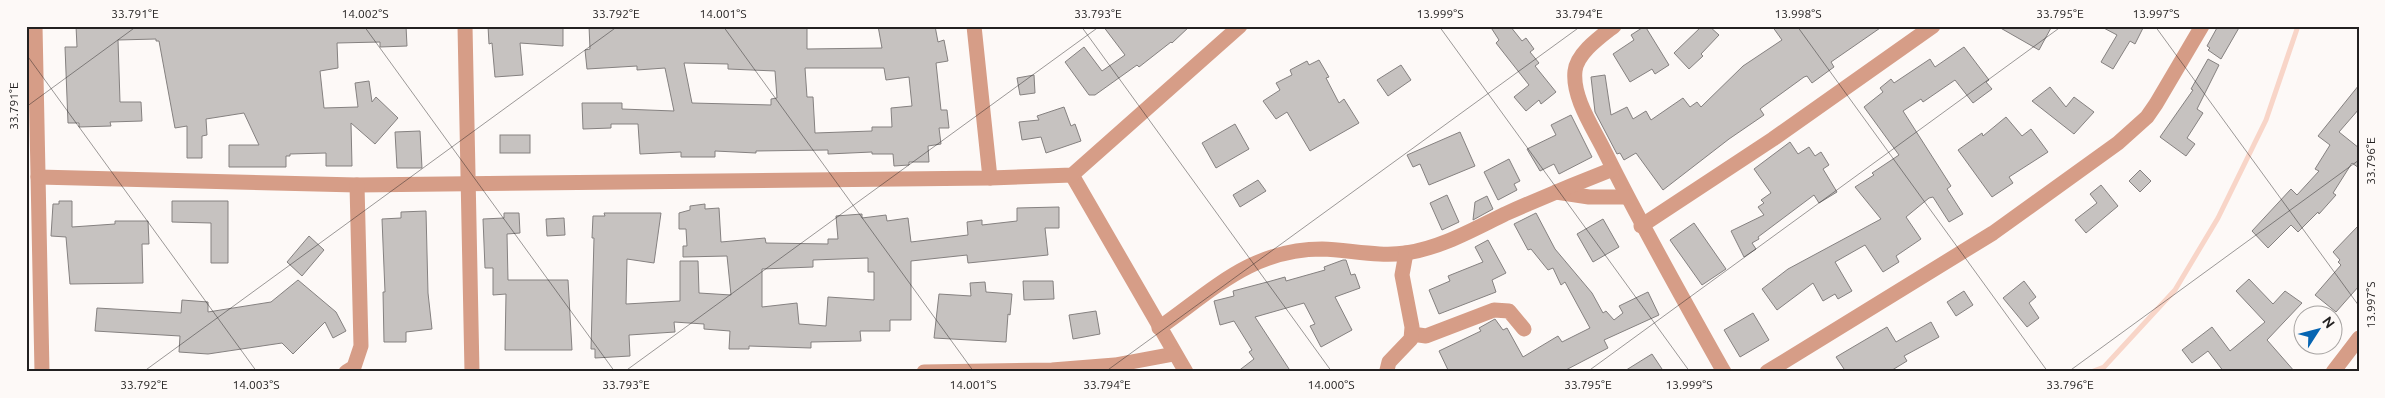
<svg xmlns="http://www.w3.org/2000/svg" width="2385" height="398" viewBox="0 0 2385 398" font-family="Ubuntu,sans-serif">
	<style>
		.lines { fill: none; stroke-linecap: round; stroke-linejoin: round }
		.stream { stroke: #f8d5c8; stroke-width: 5 }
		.building { fill: #c6c2c0; stroke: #858180; fill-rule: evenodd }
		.street { stroke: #d69d87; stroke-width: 15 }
		.ticks { fill: none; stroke: #232121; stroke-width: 1; stroke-opacity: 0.45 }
		.neatline { fill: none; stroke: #232121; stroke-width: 2 }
		.ticks-label { font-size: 12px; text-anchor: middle; fill: #232121 }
	</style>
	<rect width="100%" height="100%" fill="#fdf9f7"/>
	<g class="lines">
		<path class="stream" d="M2091,372L2104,367L2175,290L2218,218L2266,120L2298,26"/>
	</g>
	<g class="building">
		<path d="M76,26H406L407,46L380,47V42L337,43L338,68L320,71L324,108L358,107L355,83L369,81L372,102L376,97L398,118L375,144L351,123L352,166H326V153L290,154V156H286V167H229V145H259L244,113L206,119L207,135L202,136V158H187V126L175,128L159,41H156V39L118,40L120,102H141L142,121L110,122L111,126L79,127V123H68L65,47H77Z"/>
		<path d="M488,26H563V46L520,43L523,75L495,77L492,43L489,44Z"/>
		<path d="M589,26H807V49L882,48L878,26H935L938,42L944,40L948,61L936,63L941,110H947L949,128H939L941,144L928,146L929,162H909V165L894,166L893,154H872V152L828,154V150L756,151V153L715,151V157H681V152L640,154L638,124H611V128L583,129L582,103H622V109L674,111L665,68L637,70V66L587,69L585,50L590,49ZM684,63L728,64V69L775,71L777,98L771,99V105L692,103ZM805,68H884L886,80L909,77L912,106L891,108L892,127H872V131L815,133L813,97H807Z"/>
		<path d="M1103,26H1190L1172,43L1171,42L1139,67L1137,65L1095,95H1089L1065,62L1084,47L1102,71L1125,55Z"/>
		<path d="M1490,26H1510L1522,41L1526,38L1534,49L1530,52L1539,63L1535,66L1556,92L1541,104L1539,100L1526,111L1514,97L1529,85L1496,43L1499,40Z"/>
		<path d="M1645,26L1669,65L1655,74L1652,69L1630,82L1613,54L1634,40L1631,35Z"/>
		<path d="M1702,26H1709L1719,35L1701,54L1703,56L1689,69L1674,53Z"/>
		<path d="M1772,26H1883L1831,62L1834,67L1812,83L1807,76L1804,77L1760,109L1764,115L1729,139L1663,190L1636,153L1624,160L1620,153L1617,154L1595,112L1591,77L1605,75L1611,115L1627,107L1633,119L1646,111L1651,120L1683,98L1690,107L1697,102L1701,107L1743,66L1782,40Z"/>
		<path d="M1997,26H2052L2039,50Z"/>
		<path d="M2100,26H2144L2135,44L2130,41L2113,69L2101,62L2117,35Z"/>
		<path d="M2218,26H2240L2221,59L2208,50L2210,48L2207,46Z"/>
		<path d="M1964,47L1989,80L1986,82L1992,89L1973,103L1955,80L1923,102L1921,99L1903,111L1951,186L1947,189L1963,214L1949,222L1933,197L1929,198L1906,217L1921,239L1896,256L1899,262L1883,272L1865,245L1835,262L1852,291L1838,299L1835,294L1823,301L1813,283L1777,310L1762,289L1788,269L1881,219L1855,187L1874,175L1872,173L1899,155L1864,107L1883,92L1880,88L1891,79L1894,83L1930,59L1935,67Z"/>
		<path d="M2208,59L2219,65L2197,109L2203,113L2187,138L2195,144L2186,156L2160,137L2193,90L2191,89Z"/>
		<path d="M1319,60L1329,77L1326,78L1339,103L1344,99L1359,123L1310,151L1287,112L1276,119L1263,101L1280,90L1276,83L1292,75L1290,70L1307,61L1309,65Z"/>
		<path d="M1401,65L1411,80L1388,96L1377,80Z"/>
		<path d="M1034,75L1035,93L1020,95L1017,78Z"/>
		<path d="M2359,85V109L2339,132L2359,148V168L2352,163L2333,193L2336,195L2319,214L2318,212L2298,232L2291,225L2268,248L2252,231L2291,189L2297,195L2319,171L2315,169L2330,145L2318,136Z"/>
		<path d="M2050,87L2066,107L2074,97L2094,112L2074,134L2032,101Z"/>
		<path d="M1064,107L1071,126L1075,124L1081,141L1046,153L1041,137L1022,140L1019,122L1039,120L1037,116Z"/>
		<path d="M1571,115L1592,157L1559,174L1554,164L1540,171L1527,149L1556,135L1551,125Z"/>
		<path d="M2006,117L2022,136L2031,129L2048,152L2009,177L2013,183L1992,197L1958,150L1982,133L1983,136Z"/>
		<path d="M1235,124L1249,149L1216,168L1202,143Z"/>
		<path d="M420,131L422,168H397L395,132Z"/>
		<path d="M1460,132L1475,166L1429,185L1420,164L1413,167L1407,155Z"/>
		<rect x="500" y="135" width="30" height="18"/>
		<path d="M1790,142L1798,154L1809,147L1815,156L1821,152L1829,165L1823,169L1837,192L1819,203L1814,195L1758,237L1759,239L1752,243L1756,249L1744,257L1731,231L1764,215L1758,207L1764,203L1761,200L1771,193L1754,169Z"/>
		<path d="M1509,159L1520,181L1514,184L1517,190L1498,200L1484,172Z"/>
		<path d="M2140,170L2151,181L2140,192L2129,181Z"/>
		<path d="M1258,180L1266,191L1240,207L1233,195Z"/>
		<path d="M2101,185L2118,206L2086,233L2075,220L2097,203L2090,194Z"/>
		<path d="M1447,195L1459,222L1442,230L1430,203Z"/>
		<path d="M1487,196L1493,209L1473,220L1475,202Z"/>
		<path d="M59,201H72V227L115,224V221H148L149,244H142L143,283L70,284L66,237L51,236L53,204H59Z"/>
		<path d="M172,201H228V263H211V223L172,222Z"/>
		<path d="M705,204V209L719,208L721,242L765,238L766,243L828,244V239H838L836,216L862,214V218L886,215L887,221L908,218L911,242L968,235L967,222L982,220V225L1017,221V208L1059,207V228H1045L1048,255L968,263L967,255L911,261V320H890V331H860L861,341L811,342V348L749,346V349H729L730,331L704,329V324L674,322L675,332L629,335L630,356L595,358V349H591L594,238H592L593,216H605L604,213H661L654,263L627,259L626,304L680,301V261H698L699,293L731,295L727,256L683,257V246H687L686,229H679V213L690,210V206ZM868,258V272H874V300L828,297L826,326L799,324L797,303L762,307V269L813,267V260Z"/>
		<path d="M426,211L428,293L432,329L406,332V342H384L383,292H385L382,219L401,218V212Z"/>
		<path d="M504,213H519L520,233L507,234L508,280H568L572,350H505L506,294L493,295V268H485L483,219L504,218Z"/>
		<path d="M1536,213L1555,249L1592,293L1603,313L1606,311L1614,320L1623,313L1619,306L1648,292L1659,315L1604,340L1608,348L1562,372H1449L1439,351L1481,331L1479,328L1495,319L1503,330L1507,328L1523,357L1558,336L1562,342L1590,328L1565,282L1561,285L1553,268L1548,270L1531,249L1528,250L1514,224Z"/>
		<path d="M564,218L565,235L547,236L546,219Z"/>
		<path d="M1603,219L1619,247L1593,262L1577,234Z"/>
		<path d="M1694,223L1726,269L1702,285L1670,240Z"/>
		<path d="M2359,225V286L2336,312L2315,295L2341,265L2338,262L2340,260L2333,252Z"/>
		<path d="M309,236L324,250L302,276L287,262Z"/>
		<path d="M1488,240L1506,273L1492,280L1496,292L1439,314L1429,290L1450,281L1448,276L1483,262L1475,247Z"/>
		<path d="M1343,260H1346L1351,275L1355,274L1360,288L1335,297L1352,330L1321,347L1310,326L1315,324L1304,303L1255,317L1291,372H1237L1254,359L1249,352L1252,350L1234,321L1220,325L1214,301L1234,296L1233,291L1271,281L1285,277L1286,281L1325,270L1324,267Z"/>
		<path d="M2249,279L2273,304L2285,291L2302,303L2267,340L2295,372H2224L2208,351L2192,363L2182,350L2212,327L2230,351L2265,322L2236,291Z"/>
		<path d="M298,280L336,312L346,331L333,338L325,322L293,354L282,343L208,354L179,352L180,336L95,331L97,308L181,313L182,300L208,302V312L271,302Z"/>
		<path d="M1023,281H1053L1054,299L1024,300Z"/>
		<path d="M2024,281L2036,297L2029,303L2039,318L2027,327L2003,298Z"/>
		<path d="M985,282L986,292L1012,294L1010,315L1008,314L1006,342L934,338L939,294L971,296L970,283Z"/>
		<path d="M1964,291L1973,305L1956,316L1947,302Z"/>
		<path d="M1096,311L1100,334L1073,339L1069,315Z"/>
		<path d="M1753,313L1769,340L1740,357L1724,330Z"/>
		<path d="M1931,322L1939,337L1904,356L1907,361L1889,372H1846L1836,357L1887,327L1896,342Z"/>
		<path d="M1652,354L1664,372H1623Z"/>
	</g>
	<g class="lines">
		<g class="street">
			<path d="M35,26L42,372"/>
			<path d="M465,26L472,372"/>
			<path d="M974,26L990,178"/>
			<path d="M1614,26C1600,37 1577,53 1575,71C1572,98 1594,129 1605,152C1642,227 1683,299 1724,372"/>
			<path d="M1072,175L1186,372"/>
			<path d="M38,177L357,185L990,178L1072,175L1240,26"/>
			<path d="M1556,192L1589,197H1627"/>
			<path d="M1641,226L1773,139L1933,26"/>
			<path d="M1159,328C1213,290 1252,249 1322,249C1350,250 1379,257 1406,253C1441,248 1474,229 1505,214C1541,198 1577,183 1613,169"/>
			<path d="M1412,334L1426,336L1494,310L1509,311L1524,329"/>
			<path d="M1387,370L1389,362L1411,339L1412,327L1402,275L1406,253"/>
			<path d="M346,372L354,367L361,346L357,185"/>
			<path d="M924,372L1052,370L1115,365L1174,354"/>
			<path d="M1767,372L1993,233L2118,143L2147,117L2156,104L2202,26"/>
			<path d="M2333,372L2359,338"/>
		</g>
	</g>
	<path class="ticks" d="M364,26L615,372M723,26L974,372M1081,26L1332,372M1439,26L1690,372M1797,26L2048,372M2155,26L2359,306M26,54L257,372M26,107L137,26M143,372L618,26M624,372L1100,26M1105,372L1581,26M1587,372L2062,26M2068,372L2359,160"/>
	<rect width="2385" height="398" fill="none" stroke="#fdf9f7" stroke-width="55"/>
	<g transform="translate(2318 330) rotate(54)"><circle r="24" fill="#fdf9f7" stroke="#a6a3a1"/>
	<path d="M0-4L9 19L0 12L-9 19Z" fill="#0765b2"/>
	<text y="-8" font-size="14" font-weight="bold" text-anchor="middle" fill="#232121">N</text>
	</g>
	<rect x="28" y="28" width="2330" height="342" class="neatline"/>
	<g class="ticks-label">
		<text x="135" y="18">33.791°E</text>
		<text x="365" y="18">14.002°S</text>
		<text x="616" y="18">33.792°E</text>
		<text x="723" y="18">14.001°S</text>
		<text x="1098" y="18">33.793°E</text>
		<text x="1440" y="18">13.999°S</text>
		<text x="1579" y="18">33.794°E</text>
		<text x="1798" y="18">13.998°S</text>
		<text x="2060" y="18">33.795°E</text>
		<text x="2156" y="18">13.997°S</text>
		<text transform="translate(14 106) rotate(-90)" y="4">33.791°E</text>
		<text transform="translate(2371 161) rotate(-90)" y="4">33.796°E</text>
		<text transform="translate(2371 305) rotate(-90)" y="4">13.997°S</text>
		<text x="144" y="389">33.792°E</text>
		<text x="256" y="389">14.003°S</text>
		<text x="626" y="389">33.793°E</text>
		<text x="973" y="389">14.001°S</text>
		<text x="1107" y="389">33.794°E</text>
		<text x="1331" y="389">14.000°S</text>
		<text x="1588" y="389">33.795°E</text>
		<text x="1689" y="389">13.999°S</text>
		<text x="2070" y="389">33.796°E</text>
	</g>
</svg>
